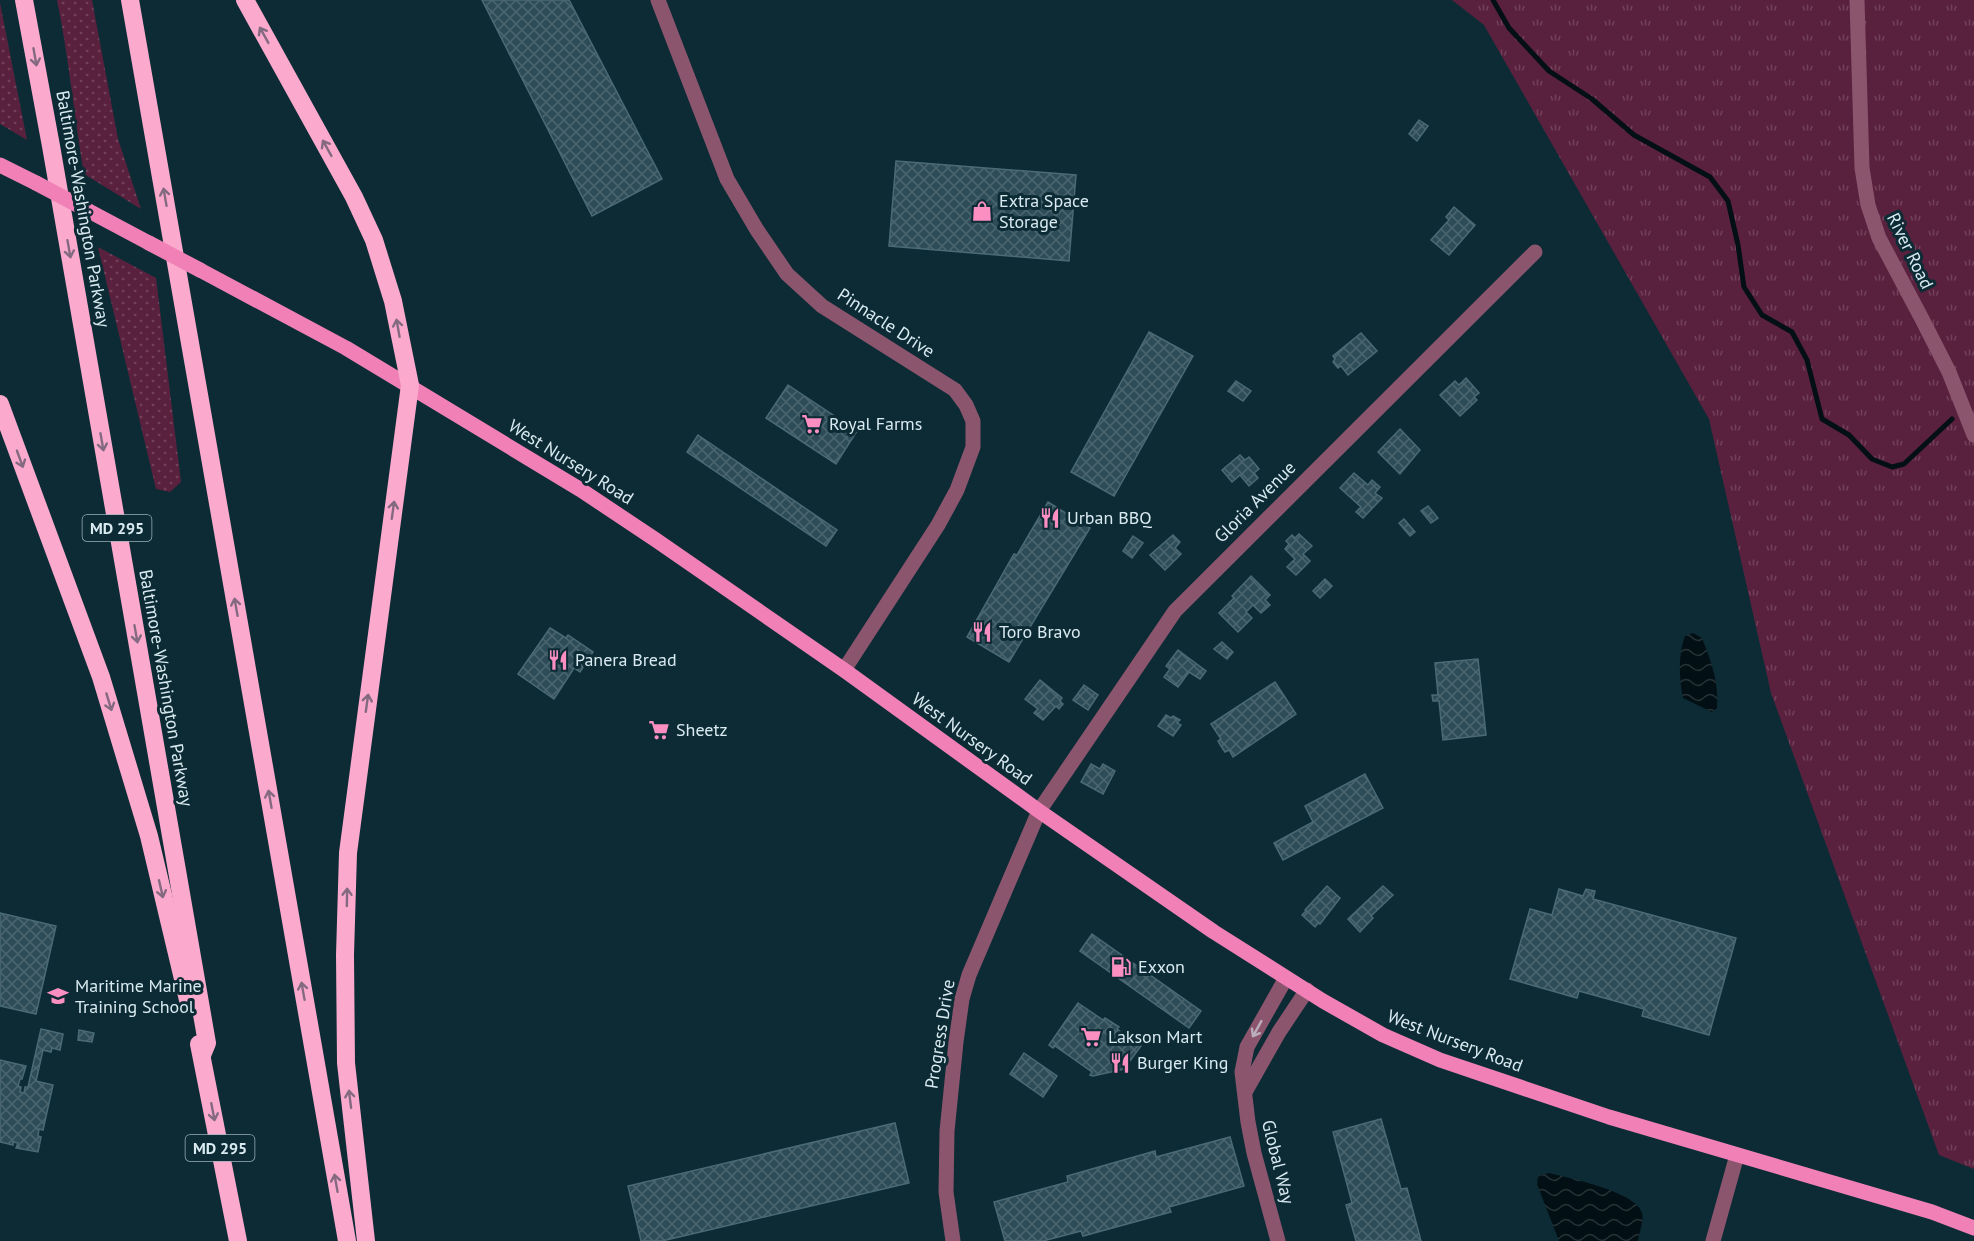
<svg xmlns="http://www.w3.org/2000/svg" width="1974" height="1241" viewBox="0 0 1974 1241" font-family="'PT Sans',sans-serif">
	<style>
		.grass { fill: url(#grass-dots) }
		.park { fill: url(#park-tufts) }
		.water { fill: url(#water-waves) }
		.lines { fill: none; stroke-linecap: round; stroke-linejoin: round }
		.stream { stroke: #020f14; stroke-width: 5 }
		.building { fill: url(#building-cross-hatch); stroke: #4a6a75; stroke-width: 1.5 }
		.minor { stroke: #8c556e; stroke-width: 15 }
		.major { stroke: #f180b6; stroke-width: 15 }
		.highway { stroke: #fba9cd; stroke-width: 18 }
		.major-bridge { stroke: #f180b6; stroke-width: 15 }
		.oneway { stroke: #846a81 }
		.oneway2 { stroke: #baaebc }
		.labels { text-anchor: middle; stroke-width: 6; stroke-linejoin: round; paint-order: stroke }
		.shield { fill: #0c2b35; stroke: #9cb1b8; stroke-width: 1.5 }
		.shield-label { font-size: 16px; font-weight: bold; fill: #d9eaf0 }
		.poi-label { font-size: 18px; fill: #d9eaf0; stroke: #0c2b35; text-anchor: start }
		.street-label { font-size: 18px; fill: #d9eaf0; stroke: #0c2b35 }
	</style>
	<defs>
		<pattern id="grass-dots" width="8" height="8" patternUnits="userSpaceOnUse" patternTransform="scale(1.5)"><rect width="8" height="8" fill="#5a213e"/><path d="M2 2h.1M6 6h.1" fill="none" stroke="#71415a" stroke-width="1.8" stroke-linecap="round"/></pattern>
		<pattern id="park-tufts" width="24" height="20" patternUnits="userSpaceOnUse" patternTransform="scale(1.5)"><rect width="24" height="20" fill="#5a213e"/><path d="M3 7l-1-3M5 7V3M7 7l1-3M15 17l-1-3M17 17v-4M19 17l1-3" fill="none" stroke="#71415a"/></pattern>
		<pattern id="water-waves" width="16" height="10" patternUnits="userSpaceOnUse" patternTransform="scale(1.5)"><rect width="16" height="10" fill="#020f14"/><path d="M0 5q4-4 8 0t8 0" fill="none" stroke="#263236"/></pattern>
		<pattern id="building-cross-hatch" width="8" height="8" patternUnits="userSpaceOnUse" patternTransform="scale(1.5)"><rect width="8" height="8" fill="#2e4c57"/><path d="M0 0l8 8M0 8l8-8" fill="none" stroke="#4c666f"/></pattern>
	</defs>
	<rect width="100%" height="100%" fill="#0c2b35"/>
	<g class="grass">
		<path d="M57,0H92L118,139L141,209L84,174C74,116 69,58 57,0Z"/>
		<path d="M0,3L27,140L0,124Z"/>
		<path d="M98,247L156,278L181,482L170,492L156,489Z"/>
	</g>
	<path class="park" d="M1452,0H1974V1169L1939,1155L1771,693L1709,419L1484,25Z"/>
	<g class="water">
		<path d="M1693,633L1702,638C1711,661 1719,682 1717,708L1712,712L1683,698C1679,678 1678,655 1685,636Z"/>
		<path d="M1549,1173C1569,1178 1637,1192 1642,1213C1644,1221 1639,1233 1638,1241H1559L1537,1184L1538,1176Z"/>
	</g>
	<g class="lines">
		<path class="stream" d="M1493,0L1509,28L1549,71L1592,99L1634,135L1710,177L1728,201L1738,245L1744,287L1762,315L1792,332L1807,360L1822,419L1849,435L1872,459L1892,467L1904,464L1952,419"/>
	</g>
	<g class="building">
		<path d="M482,0H569L662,179L592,216Z"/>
		<path d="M1419,120L1428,126L1417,141L1409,134Z"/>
		<path d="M896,161L1076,175L1069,261L889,246Z"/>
		<path d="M1454,207L1475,225L1449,255L1431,240L1449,220L1446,217Z"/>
		<path d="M1149,332L1193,356L1114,496L1071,472Z"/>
		<path d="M1361,333L1377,351L1348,375L1341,366L1338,368L1333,362L1335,359L1333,356Z"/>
		<path d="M1466,378L1479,393L1474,397L1477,400L1460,416L1440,395L1455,381L1459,385Z"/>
		<path d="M1236,381L1251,391L1243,401L1228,391Z"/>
		<path d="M788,385L857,431L836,464L766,418Z"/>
		<path d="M1400,429L1420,450L1400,474L1378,452Z"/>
		<path d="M698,435L837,530L826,546L687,452Z"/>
		<path d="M1240,455L1245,460L1249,457L1259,469L1254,473L1258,478L1249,486L1240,475L1232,482L1222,470Z"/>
		<path d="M1354,473L1368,485L1372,480L1380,487L1375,493L1382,498L1363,518L1356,512L1361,507L1340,488Z"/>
		<path d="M1048,502L1090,528L1009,662L967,637L1014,554L1017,555Z"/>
		<path d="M1428,506L1438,518L1431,523L1421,511Z"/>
		<path d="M1404,519L1415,532L1410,536L1399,523Z"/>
		<path d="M1299,534L1312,546L1303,554L1310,561L1296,575L1287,567L1295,559L1285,549L1289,544L1286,541L1292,535L1295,538Z"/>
		<path d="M1173,535L1180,542L1175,548L1181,554L1165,570L1150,555Z"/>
		<path d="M1133,536L1143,543L1132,558L1123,551Z"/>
		<path d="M1251,576L1270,595L1265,600L1270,605L1261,613L1253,605L1246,612L1252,618L1238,632L1219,613L1234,598L1232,596Z"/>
		<path d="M1325,579L1332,586L1320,598L1313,591Z"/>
		<path d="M550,628L566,638L568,635L593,652L580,672L574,668L554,699L518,674Z"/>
		<path d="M1222,642L1233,652L1227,659L1214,649Z"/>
		<path d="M1178,650L1206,671L1200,679L1189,672L1178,687L1164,677L1170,669L1166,666Z"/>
		<path d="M1478,659L1486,735L1443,740L1439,701H1433L1432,695H1438L1435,663Z"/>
		<path d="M1040,680L1062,698L1060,701L1063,704L1059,709L1056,706L1043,720L1034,713L1038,709L1025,699Z"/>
		<path d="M1275,682L1296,714L1233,757L1229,750L1225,752L1221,746L1218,741L1221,739L1211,724Z"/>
		<path d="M1084,685L1098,695L1088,710L1073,700Z"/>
		<path d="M1166,715L1171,718L1173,716L1180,720L1177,723L1181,725L1173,736L1158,726Z"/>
		<path d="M1091,764L1100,769L1103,764L1115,771L1103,794L1081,782Z"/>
		<path d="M1365,774L1383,808L1283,860L1274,843L1313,822L1305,806Z"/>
		<path d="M1327,886L1340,898L1320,924L1318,923L1315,927L1302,915L1306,911L1305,910Z"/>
		<path d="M1383,886L1393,895L1371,916L1373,918L1360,932L1348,919Z"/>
		<path d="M1559,889L1583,896L1586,889L1595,891L1593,899L1736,938L1709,1035L1642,1016L1644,1009L1608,999L1579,991L1577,998L1510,979L1530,909L1552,915Z"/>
		<path d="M0,913L56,926L36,1014L0,1006Z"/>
		<path d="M1092,934L1201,1011L1189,1028L1080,951Z"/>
		<path d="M1078,1003L1103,1020L1105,1018L1119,1027L1117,1029L1141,1046L1124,1069L1093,1076L1090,1075L1092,1072L1055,1046L1053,1048L1049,1045Z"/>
		<path d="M41,1029L63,1034L60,1050L52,1048L51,1052L43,1050L36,1081L53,1085L43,1130L39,1129L38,1136L41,1137L38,1152L16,1148L18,1143L13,1142V1145L0,1142V1060L26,1066L22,1079H20L18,1086L21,1087L20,1092L24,1093L25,1087H28Z"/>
		<path d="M79,1030L94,1033L92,1042L78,1040Z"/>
		<path d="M1024,1053L1057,1076L1043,1097L1010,1074Z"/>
		<path d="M1381,1119L1401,1189L1407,1188L1421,1241H1356L1346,1205L1352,1203L1333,1132Z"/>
		<path d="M895,1123L909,1183L662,1241H641L628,1186Z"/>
		<path d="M1230,1137L1244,1186L1169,1207L1171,1212L1083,1236L1081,1231L1043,1241H1005L994,1202L1068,1182L1067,1176L1155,1151L1156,1157Z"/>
	</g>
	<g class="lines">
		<g class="minor">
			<path d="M658,0L727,179L757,230L787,274L822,306L955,390L966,405L973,421V447L957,490L938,525L844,670"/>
			<path d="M1857,0L1862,168L1868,205L1879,238L1922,319L1949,372L1974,435"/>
			<path d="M1245,1092L1279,1032L1307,990"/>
			<path d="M953,1241L946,1192L947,1131L956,1042L962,999L969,975L1039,811L1175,611L1535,252"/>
			<path d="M1278,1241L1254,1153L1248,1122L1242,1072L1247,1047L1286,978"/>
			<path d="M1713,1241L1737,1155"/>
		</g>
		<g class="major">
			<path d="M0,165L36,183"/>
			<path d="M87,210L149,243"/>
			<path d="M200,270L346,348L581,490L656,540L844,670L1039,811L1214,932L1323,1001L1383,1035L1440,1060L1609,1117L1932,1212L1974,1228"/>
		</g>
		<g class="highway">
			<path d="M24,0L51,146L207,1043L202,1055"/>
			<path d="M130,0L347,1241"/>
			<path d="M245,0L354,197L374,240L393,301L410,385L348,853L345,955L346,1063L366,1241"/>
			<path d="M0,404L101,677L149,836L188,1000"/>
			<path d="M199,1044L238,1241"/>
		</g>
		<g class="major-bridge">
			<path d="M36,183L87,210"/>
			<path d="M149,243L200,270"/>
		</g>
	</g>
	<defs><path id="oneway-shaft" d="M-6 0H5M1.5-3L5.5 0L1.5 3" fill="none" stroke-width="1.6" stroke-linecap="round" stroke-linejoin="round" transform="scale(1.5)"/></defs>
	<g class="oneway">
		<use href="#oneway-shaft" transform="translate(264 35) rotate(-119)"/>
		<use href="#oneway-shaft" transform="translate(35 57) rotate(80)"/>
		<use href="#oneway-shaft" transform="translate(327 148) rotate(-119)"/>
		<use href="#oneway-shaft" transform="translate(165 197) rotate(-100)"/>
		<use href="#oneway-shaft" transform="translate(69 249) rotate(80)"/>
		<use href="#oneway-shaft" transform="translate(398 328) rotate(-100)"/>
		<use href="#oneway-shaft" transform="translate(102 442) rotate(80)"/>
		<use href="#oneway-shaft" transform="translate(20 459) rotate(70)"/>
		<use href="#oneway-shaft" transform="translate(393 510) rotate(-82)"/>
		<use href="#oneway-shaft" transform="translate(236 607) rotate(-100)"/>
		<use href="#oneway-shaft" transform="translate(136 634) rotate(80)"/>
		<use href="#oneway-shaft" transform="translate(109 702) rotate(73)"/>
		<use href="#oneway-shaft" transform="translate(367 703) rotate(-82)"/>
		<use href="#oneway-shaft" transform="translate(270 799) rotate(-100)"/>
		<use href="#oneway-shaft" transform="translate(161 889) rotate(77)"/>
		<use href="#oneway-shaft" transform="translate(347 897) rotate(-89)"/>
		<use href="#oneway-shaft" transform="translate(303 991) rotate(-100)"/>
		<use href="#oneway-shaft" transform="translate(350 1099) rotate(-97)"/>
		<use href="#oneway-shaft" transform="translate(213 1112) rotate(79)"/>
		<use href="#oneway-shaft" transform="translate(336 1183) rotate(-100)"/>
	</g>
	<use class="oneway2" href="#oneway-shaft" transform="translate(1257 1029) rotate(119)"/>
	<defs>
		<g id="shop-bare" transform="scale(1.62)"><path d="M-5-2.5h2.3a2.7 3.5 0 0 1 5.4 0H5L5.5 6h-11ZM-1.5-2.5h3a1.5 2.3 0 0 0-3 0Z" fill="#fc8fc2" stroke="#0c2b35" stroke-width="2.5" paint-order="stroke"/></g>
		<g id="supermarket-bare" transform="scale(1.62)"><path d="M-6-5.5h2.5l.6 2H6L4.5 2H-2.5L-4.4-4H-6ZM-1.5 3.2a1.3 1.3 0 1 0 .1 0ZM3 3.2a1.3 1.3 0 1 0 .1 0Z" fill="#fc8fc2" stroke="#0c2b35" stroke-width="2.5" paint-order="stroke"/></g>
		<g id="restaurant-bare" transform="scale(1.62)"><path d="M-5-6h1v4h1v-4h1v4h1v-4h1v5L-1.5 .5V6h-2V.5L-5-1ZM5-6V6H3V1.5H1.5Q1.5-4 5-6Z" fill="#fc8fc2" stroke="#0c2b35" stroke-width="2.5" paint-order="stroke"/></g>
		<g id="fuel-bare" transform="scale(1.62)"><path d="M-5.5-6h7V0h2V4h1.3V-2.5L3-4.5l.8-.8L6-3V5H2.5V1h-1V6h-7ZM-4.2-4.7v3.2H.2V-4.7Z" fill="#fc8fc2" stroke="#0c2b35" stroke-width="2.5" paint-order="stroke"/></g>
		<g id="school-bare" transform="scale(1.62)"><path d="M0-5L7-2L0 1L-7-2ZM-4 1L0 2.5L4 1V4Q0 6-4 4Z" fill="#fc8fc2" stroke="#0c2b35" stroke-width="2.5" paint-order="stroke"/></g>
	</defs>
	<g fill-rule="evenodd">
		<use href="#shop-bare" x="982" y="211"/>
		<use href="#supermarket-bare" x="812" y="424"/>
		<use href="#restaurant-bare" x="1050" y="518"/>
		<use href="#restaurant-bare" x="982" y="632"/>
		<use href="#restaurant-bare" x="558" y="660"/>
		<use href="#supermarket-bare" x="659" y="730"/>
		<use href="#fuel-bare" x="1121" y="967"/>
		<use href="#school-bare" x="58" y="996"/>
		<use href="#supermarket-bare" x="1091" y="1037"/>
		<use href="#restaurant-bare" x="1120" y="1063"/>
	</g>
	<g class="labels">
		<g class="shield">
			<rect x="82.5" y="515" width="69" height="26" rx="4.5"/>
			<rect x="185.5" y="1135" width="69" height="26" rx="4.5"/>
		</g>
		<g class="shield-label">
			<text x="117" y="534">MD 295</text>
			<text x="220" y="1154">MD 295</text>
		</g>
		<g class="poi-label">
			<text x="999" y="207">Extra Space<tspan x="999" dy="21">Storage</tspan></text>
			<text x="829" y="430">Royal Farms</text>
			<text x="1067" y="524">Urban BBQ</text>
			<text x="999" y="638">Toro Bravo</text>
			<text x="575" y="666">Panera Bread</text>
			<text x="676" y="736">Sheetz</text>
			<text x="1138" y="973">Exxon</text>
			<text x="75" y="992">Maritime Marine<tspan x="75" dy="21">Training School</tspan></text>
			<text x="1108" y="1043">Lakson Mart</text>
			<text x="1137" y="1069">Burger King</text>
		</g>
		<g class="street-label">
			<text transform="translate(83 209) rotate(80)" y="6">Baltimore-Washington Parkway</text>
			<text transform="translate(1910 251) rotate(64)" y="6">River Road</text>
			<text transform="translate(886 323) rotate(33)" y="6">Pinnacle Drive</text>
			<text transform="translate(571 462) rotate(32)" y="6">West Nursery Road</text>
			<text transform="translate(1255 502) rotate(-45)" y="6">Gloria Avenue</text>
			<text transform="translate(166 688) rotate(80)" y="6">Baltimore-Washington Parkway</text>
			<text transform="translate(972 739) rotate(36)" y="6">West Nursery Road</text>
			<text transform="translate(940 1034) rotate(-81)" y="6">Progress Drive</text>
			<text transform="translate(1455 1041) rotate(21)" y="6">West Nursery Road</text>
			<text transform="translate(1278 1162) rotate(76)" y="6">Global Way</text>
		</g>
	</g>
</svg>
